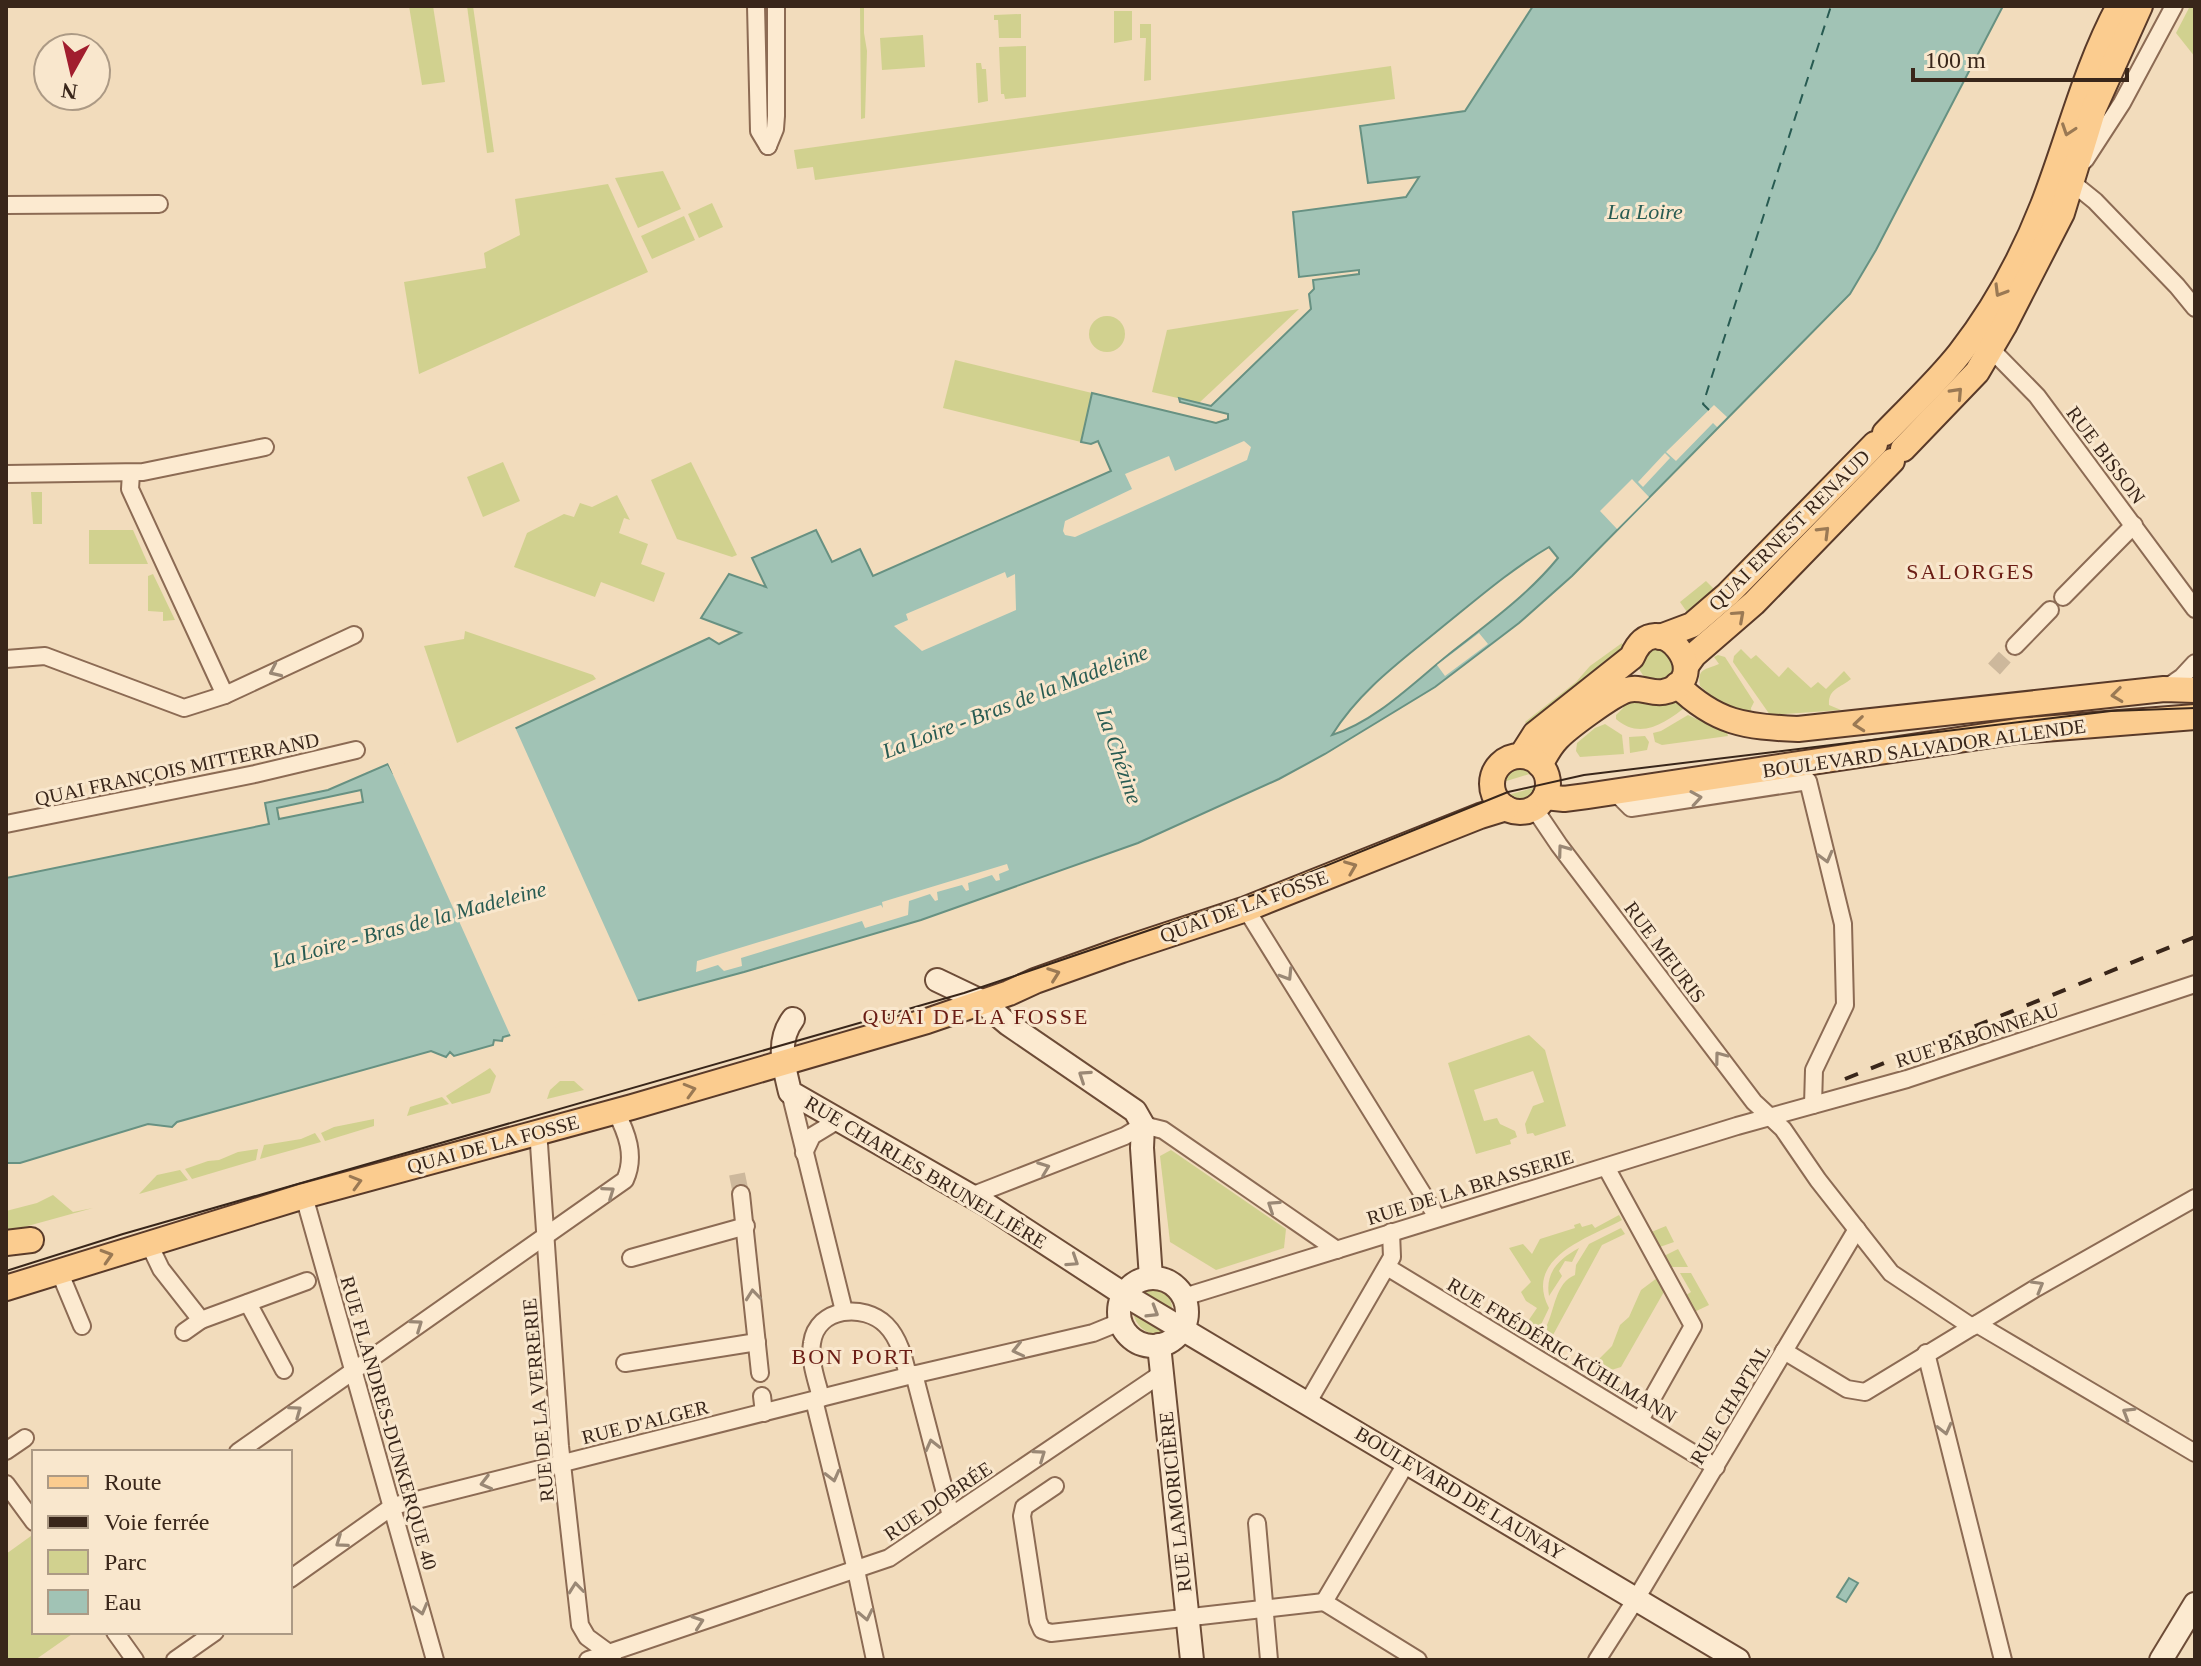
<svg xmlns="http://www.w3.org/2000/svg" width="2201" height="1666" viewBox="0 0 2201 1666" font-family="'Times New Roman',serif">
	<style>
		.green { fill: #d1d18f }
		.water { fill: #a1c3b5; stroke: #679182; stroke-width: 2; fill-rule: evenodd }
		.pier { fill: #f2dcbc }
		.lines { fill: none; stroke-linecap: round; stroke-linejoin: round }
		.ferry { stroke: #285b52; stroke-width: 2; stroke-dasharray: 10 8; stroke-linecap: butt }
		.street-tunnel { stroke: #cdb89c; stroke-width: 16; stroke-dasharray: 16 8; stroke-linecap: butt }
		.street-casing { stroke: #8c6b54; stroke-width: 20 }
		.secondary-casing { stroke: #6d4c37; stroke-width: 26 }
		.primary-casing { stroke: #593a29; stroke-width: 28 }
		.street { stroke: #fcead0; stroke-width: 16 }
		.secondary { stroke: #fcead0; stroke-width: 22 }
		.primary { stroke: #fbcc8f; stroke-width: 24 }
		.tram { stroke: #39261a; stroke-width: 2 }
		.rail { stroke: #39261a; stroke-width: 4; stroke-dasharray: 14 14; stroke-linecap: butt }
		.oneway { stroke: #9a7954 }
		.oneway2 { stroke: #9a8875 }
		.labels { text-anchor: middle; stroke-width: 6; stroke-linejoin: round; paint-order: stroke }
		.street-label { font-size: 20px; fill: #39261a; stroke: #f9e7cd }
		.water-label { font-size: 22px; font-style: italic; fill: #285b52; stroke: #f9e7cd }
		.neighbourhood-label { font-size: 22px; letter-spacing: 2px; fill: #6b1d15; stroke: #f9e7cd }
	</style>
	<rect width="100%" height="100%" fill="#f2dcbc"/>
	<g class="green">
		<path d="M409,6H433L445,82L422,85Z"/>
		<path d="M467,6H473L494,152L487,153Z"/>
		<path d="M860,6H864V33L867,51L865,118L861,119Z"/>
		<path d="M2190,6H2195V57L2176,33Z"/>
		<path d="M1114,11H1132V40L1114,43Z"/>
		<path d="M1021,14V38H999L998,20H994V15Z"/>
		<path d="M1140,24H1151V80L1144,81L1146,38H1140Z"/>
		<path d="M923,35L925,67L882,70L880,38Z"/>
		<path d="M1026,46V97L1005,99L1004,94H1001L999,47Z"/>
		<path d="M976,63H981L982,69H986L988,101L978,103Z"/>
		<path d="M1391,66L1395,99L815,180L813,167L797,169L794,150Z"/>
		<path d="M663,171L681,209L638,228L615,178Z"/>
		<path d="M608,184L648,272L419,374L404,282L486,268L484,253L520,235L515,199Z"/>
		<path d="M712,203L723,227L699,238L688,214Z"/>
		<path d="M684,216L695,240L652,259L641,236Z"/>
		<path d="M1299,309L1199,403L1152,392L1167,330Z"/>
		<circle cx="1107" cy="334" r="18"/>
		<path d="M955,360L1092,393L1081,442L943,408Z"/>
		<path d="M503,462L520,501L483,517L467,477Z"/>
		<path d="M691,462L737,555L732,557L677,539L651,480Z"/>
		<path d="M31,492H42V524H33Z"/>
		<path d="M617,495L630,520L624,518L619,533L648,544L641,564L665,573L654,602L601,582L595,597L514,567L527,533L564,514L574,517L580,503L592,507Z"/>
		<path d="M89,530H133L148,564H89Z"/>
		<path d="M153,574L175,620L163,621V612L148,611V576Z"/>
		<path d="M1706,581L1715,590L1687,612L1680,602Z"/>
		<path d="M465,631L593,675L596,679L457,743L424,646L464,639Z"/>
		<path d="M1622,643L1623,648L1529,727L1525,722L1576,682L1590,666Z"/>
		<path d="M1661,645L1678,661L1669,682L1646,680L1639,669L1644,652Z"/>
		<path d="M1741,649L1751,659L1756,655L1779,677L1788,667L1811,688L1818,682L1826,689L1844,671L1851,679C1840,688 1828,689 1829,705L1841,710L1770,715L1733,662L1734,656Z"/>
		<path d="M1718,655L1725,657L1754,702L1751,708L1752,717L1728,710L1700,686C1697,668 1705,670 1719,664L1714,657Z"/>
		<path d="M1678,696L1687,706C1666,722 1641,741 1616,719V715L1623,708L1626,698Z"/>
		<path d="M1688,715L1727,733L1728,736L1662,745L1655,742L1653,733L1661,731Z"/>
		<path d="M1605,724L1622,735L1624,754L1580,757L1576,751L1577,743L1595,728Z"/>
		<path d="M1645,736L1649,742L1647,750L1630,753L1629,737Z"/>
		<path d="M1514,765H1527L1536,772L1500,783L1504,771Z"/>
		<path d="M1540,786C1535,805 1518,809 1504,796Z"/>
		<path d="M1529,1035L1545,1050L1566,1126L1535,1136L1533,1133L1527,1134L1525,1124L1533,1106L1544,1102L1533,1071L1474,1090L1484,1121L1497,1118L1500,1124L1515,1131L1517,1137L1510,1140L1511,1144L1476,1154L1448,1063Z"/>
		<path d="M490,1068L496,1076L490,1093L452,1104L446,1096Z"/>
		<path d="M560,1081H574L584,1090L547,1099L550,1090Z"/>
		<path d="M442,1097L449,1104L407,1116L410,1107Z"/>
		<path d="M374,1119V1126L325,1141L321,1133L334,1127Z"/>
		<path d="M315,1133L321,1142L260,1159L264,1145L301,1139Z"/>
		<path d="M258,1149L256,1160L192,1179L185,1169L208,1161L219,1160L238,1152Z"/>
		<path d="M1171,1150L1286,1229L1284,1248L1216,1270L1170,1242L1160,1156Z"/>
		<path d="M180,1170L188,1180L139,1194L157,1175Z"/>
		<path d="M53,1195L73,1212L93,1208L6,1232V1211L37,1203Z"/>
		<path d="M1619,1215L1622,1220C1588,1238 1523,1258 1549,1308L1538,1331L1540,1337L1536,1342L1520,1333L1537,1308L1526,1301L1521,1292L1531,1282L1509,1248L1523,1244L1532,1254L1540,1239L1575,1228L1574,1225L1580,1223L1582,1227L1592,1224L1595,1228Z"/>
		<path d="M1666,1226L1674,1242L1657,1248L1649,1233Z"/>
		<path d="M1621,1228L1625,1234L1602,1245L1553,1335H1549L1546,1327C1555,1310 1555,1283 1575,1275L1576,1265L1589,1244Z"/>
		<path d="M1579,1248L1572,1262L1565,1261L1559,1271L1562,1276L1549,1296C1545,1272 1559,1259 1579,1248Z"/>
		<path d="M1678,1249L1688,1267H1670L1664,1256Z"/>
		<path d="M1680,1273H1691L1709,1305L1690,1314L1680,1299L1691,1292Z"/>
		<path d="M1657,1278L1665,1290L1621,1367L1605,1372L1603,1362L1599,1359L1612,1346L1620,1325L1629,1317L1641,1290Z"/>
		<path d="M1145,1290C1159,1288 1172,1294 1172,1309L1170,1312L1143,1294Z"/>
		<path d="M1133,1312L1166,1329L1163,1334C1147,1336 1136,1327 1133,1312Z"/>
		<path d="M31,1536L34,1541V1632H75L35,1660H6V1554Z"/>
	</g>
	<g class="water">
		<path d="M1533,6H2003L1876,250L1850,294L1572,576L1519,623L1435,687L1325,754L1279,779L1138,843L921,920L744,972L503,1037L502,1041L494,1040L493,1045L454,1056L450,1052L446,1057L431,1051L177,1122L172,1127L148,1124L20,1163H6V878L269,824L265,803L328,790L388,764L393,773L435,766L709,638L719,644L741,633L701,618L729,574L766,587L752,558L816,530L832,562L860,549L873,576L1111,471L1098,441L1091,444L1081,442L1092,393L1216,423L1228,419V414L1180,402L1179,398L1211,406L1311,309L1309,294L1314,289L1313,280L1359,274V270L1299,277L1293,212L1406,197L1419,177L1368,183L1360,126L1465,111ZM1549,547L1558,558C1527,596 1486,625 1448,655C1412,684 1376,721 1332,735C1360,690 1401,661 1441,628C1476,600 1510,570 1549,547ZM361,790L363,802L279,819L277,808Z"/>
		<path d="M1849,1578L1858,1583L1846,1602L1837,1597Z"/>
	</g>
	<g class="pier">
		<path d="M1714,405L1727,417L1717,427L1713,423L1676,461L1666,452Z"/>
		<path d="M1244,441L1251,447L1247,460L1075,537L1065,535L1063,531L1065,521L1132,489L1125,474L1169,456L1175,471Z"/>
		<path d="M1665,453L1670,458L1643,487L1638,482Z"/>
		<path d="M1632,479L1649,497L1617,529L1600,511Z"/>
		<path d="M1005,572L1007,578L1015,574L1016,610L922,651L894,626L908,620L906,614Z"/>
		<path d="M1479,633L1488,644L1445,676L1437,665Z"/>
		<path d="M514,725L640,1005L512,1039L387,761H391L394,768L431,754L437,761Z"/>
		<path d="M1007,864L1009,870L999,874L1000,880L996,881L992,875L968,883L969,890L966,891L962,885L937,892L938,900L935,901L930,894L909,901L908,915L865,928L862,921L741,958L742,966L724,971L718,965L696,972L697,961L881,905L883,908L882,902Z"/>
	</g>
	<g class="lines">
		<path class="ferry" d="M1709,410L1703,404L1831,6"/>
		<g class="street-tunnel">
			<path d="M1994,669L2015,646"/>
			<path d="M737,1174L741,1194"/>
		</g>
		<g class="street-casing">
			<g id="street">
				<path d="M756,6L759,131L768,146"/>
				<path d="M768,146L775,129L776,116V6"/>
				<path d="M2085,160L2122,103L2174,6"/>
				<path d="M2064,176L2095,201L2177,286L2195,308"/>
				<path d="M6,205L159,204"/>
				<path d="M1986,344L2037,396L2195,609"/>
				<path d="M131,473L130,489L225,695"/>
				<path d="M6,474L143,472L265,447"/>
				<path d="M2063,597L2134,525"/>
				<path d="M2015,646L2050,610"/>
				<path d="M6,659L45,656L184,708L225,695L354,635"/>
				<path d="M2166,688L2182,677L2195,663"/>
				<path d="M1615,792L1631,808L1808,781L1843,924L1845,1005L1814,1070L1813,1105"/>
				<path d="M1534,808L1559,845L1754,1102L1783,1129L1818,1180L1891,1273L1972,1327"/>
				<path d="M6,824L255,774L356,750"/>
				<path d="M1246,909L1437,1217"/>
				<path d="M790,1092L844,1311"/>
				<path d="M538,1130L560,1446L580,1625L587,1637L613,1656"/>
				<path d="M804,1153L812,1136L840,1119"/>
				<path d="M1606,1167L1693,1326L1640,1420"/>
				<path d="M741,1194L760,1373"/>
				<path d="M304,1196L435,1660"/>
				<path d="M971,1196L1125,1136L1143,1125L1163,1130L1337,1250"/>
				<path d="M149,1244L161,1269L201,1320L307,1281"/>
				<path d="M631,1258L746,1226"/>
				<path d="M1387,1267L1716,1467"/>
				<path d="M59,1271L82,1326"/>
				<path d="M1184,1297L1737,1126L1907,1079L2195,984"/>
				<path d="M248,1303L284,1370"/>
				<path d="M1977,1324L2195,1453"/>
				<path d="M184,1332L201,1320"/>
				<path d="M1784,1351L1847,1389L1865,1392L2036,1288L2195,1198"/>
				<path d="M1926,1353L2003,1660"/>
				<path d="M625,1363L757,1342"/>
				<path d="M914,1374L951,1516"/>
				<path d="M762,1396L764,1413"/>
				<path d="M821,1398C817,1381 809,1361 812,1343C817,1307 864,1303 886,1325C899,1338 904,1358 908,1376"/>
				<path d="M814,1400L856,1570L875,1660"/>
				<path d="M1308,1402L1392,1257L1391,1232"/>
				<path d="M6,1451L25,1438"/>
				<path d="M238,1452L625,1180C636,1156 627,1133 615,1110"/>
				<path d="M6,1484L34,1522"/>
				<path d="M1055,1486L1024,1507L1022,1516L1038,1621L1042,1630L1051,1633L1324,1602"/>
				<path d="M1257,1523L1269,1660"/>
				<path d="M290,1579L393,1506L908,1376L1093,1333L1120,1322"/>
				<path d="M1324,1602L1407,1462"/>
				<path d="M1324,1602L1418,1660"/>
				<path d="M115,1632L135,1660"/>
				<path d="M175,1660L215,1632"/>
				<path d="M588,1660L889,1558L1161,1374"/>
				<path d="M1597,1660L1636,1599L1857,1229"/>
			</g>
		</g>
		<g class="secondary-casing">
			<g id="secondary">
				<path d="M937,980L981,1001L1008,1024L1135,1111L1143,1125L1142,1148L1151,1278"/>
				<path d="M793,1019C776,1041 784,1067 790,1092L987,1205L1125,1295L1738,1660"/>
				<circle cx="1153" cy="1312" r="34"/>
				<path d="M1159,1345L1192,1660"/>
				<path d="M2161,1660L2195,1604"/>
			</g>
		</g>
		<g class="primary-casing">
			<g id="primary">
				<path d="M1885,433C1910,407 1938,381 1960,353C1994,309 2023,256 2043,205C2069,138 2085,69 2119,6"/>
				<path d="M1903,449L1977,372L2004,326L2062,213L2094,108L2140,6"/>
				<path d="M1660,637L1692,625L1728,594L1875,444"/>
				<path d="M1686,666L1694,655L1754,603L1892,461"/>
				<path d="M1677,685C1716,723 1745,727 1798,729L2164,689L2195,690"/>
				<path d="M1521,756L1535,734L1632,657C1657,598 1719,681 1663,692C1651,694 1640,686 1627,690C1613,694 1567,728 1557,739C1550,746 1545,756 1540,765"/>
				<circle cx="1520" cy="784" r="28"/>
				<path d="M1545,797L1564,799L1587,796L2018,731L2195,717"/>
				<path d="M6,1243L31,1240"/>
				<path d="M6,1288L304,1196L632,1107L927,1021L1009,993L1035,981L1122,950L1246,909L1480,816L1506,808"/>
			</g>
		</g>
		<use href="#street" class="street"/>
		<use href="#secondary" class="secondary"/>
		<use href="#primary" class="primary"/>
		<path class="tram" d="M6,1271L123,1234L964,993L1259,893L1508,792L1584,775L2111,711L2195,708"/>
		<path class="rail" d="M1845,1079L2195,937"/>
	</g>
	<defs><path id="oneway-chevron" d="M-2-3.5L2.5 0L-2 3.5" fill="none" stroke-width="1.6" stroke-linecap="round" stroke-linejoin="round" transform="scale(2)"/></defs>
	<g class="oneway">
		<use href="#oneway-chevron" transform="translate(2068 130) rotate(109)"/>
		<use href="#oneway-chevron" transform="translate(2000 291) rotate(121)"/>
		<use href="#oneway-chevron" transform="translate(1957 393) rotate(-47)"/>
		<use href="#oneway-chevron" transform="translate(1824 532) rotate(-45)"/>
		<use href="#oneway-chevron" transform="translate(1739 616) rotate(-42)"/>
		<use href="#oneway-chevron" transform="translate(2117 695) rotate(173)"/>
		<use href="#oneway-chevron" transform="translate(1859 724) rotate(174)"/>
		<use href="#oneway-chevron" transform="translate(1351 867) rotate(-22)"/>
		<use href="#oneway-chevron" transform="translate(1054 974) rotate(-20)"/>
		<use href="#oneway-chevron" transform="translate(690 1090) rotate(-16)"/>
		<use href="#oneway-chevron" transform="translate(356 1182) rotate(-16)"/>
		<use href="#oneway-chevron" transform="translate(107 1256) rotate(-17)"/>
	</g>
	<g class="oneway2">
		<use href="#oneway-chevron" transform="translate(275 671) rotate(155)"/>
		<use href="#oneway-chevron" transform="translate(1696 798) rotate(-9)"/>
		<use href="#oneway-chevron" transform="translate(1563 850) rotate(-126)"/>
		<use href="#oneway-chevron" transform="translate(1826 857) rotate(75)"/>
		<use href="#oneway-chevron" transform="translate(1287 975) rotate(58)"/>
		<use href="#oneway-chevron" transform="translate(1720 1057) rotate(-127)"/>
		<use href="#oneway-chevron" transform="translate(1084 1076) rotate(-146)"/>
		<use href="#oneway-chevron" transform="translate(1044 1168) rotate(-21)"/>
		<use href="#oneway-chevron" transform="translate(609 1192) rotate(-35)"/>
		<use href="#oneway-chevron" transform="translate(1273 1206) rotate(-146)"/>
		<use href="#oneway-chevron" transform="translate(1073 1261) rotate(33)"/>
		<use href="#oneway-chevron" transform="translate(2038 1286) rotate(-30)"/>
		<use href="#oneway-chevron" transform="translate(753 1295) rotate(-96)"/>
		<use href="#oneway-chevron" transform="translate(1153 1312) rotate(31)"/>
		<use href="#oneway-chevron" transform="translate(417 1325) rotate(-35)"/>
		<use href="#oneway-chevron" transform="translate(1018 1350) rotate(167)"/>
		<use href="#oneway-chevron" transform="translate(296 1411) rotate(-36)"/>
		<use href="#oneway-chevron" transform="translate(2128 1413) rotate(-149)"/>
		<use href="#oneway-chevron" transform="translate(1945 1429) rotate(76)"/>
		<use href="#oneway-chevron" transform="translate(932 1445) rotate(-104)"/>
		<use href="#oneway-chevron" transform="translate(1040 1455) rotate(-35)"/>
		<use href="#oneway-chevron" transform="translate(833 1476) rotate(76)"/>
		<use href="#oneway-chevron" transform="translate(486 1483) rotate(166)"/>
		<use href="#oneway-chevron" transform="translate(341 1542) rotate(145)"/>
		<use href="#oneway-chevron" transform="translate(576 1588) rotate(-96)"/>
		<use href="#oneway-chevron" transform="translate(421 1609) rotate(75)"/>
		<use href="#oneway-chevron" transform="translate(866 1615) rotate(78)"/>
		<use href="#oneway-chevron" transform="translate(698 1622) rotate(-19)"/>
	</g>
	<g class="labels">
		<g class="street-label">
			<text transform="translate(2106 455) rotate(53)" y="7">RUE BISSON</text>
			<text transform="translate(1789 530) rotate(-45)" y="7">QUAI ERNEST RENAUD</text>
			<text transform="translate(1924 748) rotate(-8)" y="7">BOULEVARD SALVADOR ALLENDE</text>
			<text transform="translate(177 769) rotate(-12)" y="7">QUAI FRANÇOIS MITTERRAND</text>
			<text transform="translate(1244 906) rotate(-20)" y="7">QUAI DE LA FOSSE</text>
			<text transform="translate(1665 952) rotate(53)" y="7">RUE MEURIS</text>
			<text transform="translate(1977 1035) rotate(-18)" y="7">RUE BABONNEAU</text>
			<text transform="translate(493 1144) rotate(-15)" y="7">QUAI DE LA FOSSE</text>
			<text transform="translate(926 1172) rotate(31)" y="7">RUE CHARLES BRUNELLIÈRE</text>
			<text transform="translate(1470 1187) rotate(-17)" y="7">RUE DE LA BRASSERIE</text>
			<text transform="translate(1562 1350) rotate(31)" y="7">RUE FRÉDÉRIC KÜHLMANN</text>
			<text transform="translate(538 1400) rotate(-95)" y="7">RUE DE LA VERRERIE</text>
			<text transform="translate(1730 1404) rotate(-59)" y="7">RUE CHAPTAL</text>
			<text transform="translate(645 1422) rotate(-14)" y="7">RUE D'ALGER</text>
			<text transform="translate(389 1423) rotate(74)" y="7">RUE FLANDRES-DUNKERQUE 40</text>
			<text transform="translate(1460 1493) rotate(31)" y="7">BOULEVARD DE LAUNAY</text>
			<text transform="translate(938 1501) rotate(-34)" y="7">RUE DOBRÉE</text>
			<text transform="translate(1175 1502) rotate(-96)" y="7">RUE LAMORICIÈRE</text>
		</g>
		<g class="water-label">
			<text x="1645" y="219">La Loire</text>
			<text transform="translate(1015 701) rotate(-21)" y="8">La Loire - Bras de la Madeleine</text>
			<text transform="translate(1120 756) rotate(71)" y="8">La Chézine</text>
			<text transform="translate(409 924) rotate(-15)" y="8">La Loire - Bras de la Madeleine</text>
		</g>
		<g class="neighbourhood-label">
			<text x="1971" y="579">SALORGES</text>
			<text x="976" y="1024">QUAI DE LA FOSSE</text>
			<text x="853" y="1364">BON PORT</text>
		</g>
	</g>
	<rect width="2201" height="1666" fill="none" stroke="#39261a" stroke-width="16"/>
	<rect x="32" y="1450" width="260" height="184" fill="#f9e7cd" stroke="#ac9a85" stroke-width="2"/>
	<rect x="48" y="1476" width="40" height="12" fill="#fbcc8f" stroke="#ac9a85" stroke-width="2"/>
	<text x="104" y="1490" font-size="24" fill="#39261a">Route</text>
	<rect x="48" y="1516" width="40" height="12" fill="#39261a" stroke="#ac9a85" stroke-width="2"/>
	<text x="104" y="1530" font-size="24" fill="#39261a">Voie ferrée</text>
	<rect x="48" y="1550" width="40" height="24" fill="#d1d18f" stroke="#ac9a85" stroke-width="2"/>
	<text x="104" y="1570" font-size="24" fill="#39261a">Parc</text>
	<rect x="48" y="1590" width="40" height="24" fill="#a1c3b5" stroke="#ac9a85" stroke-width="2"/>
	<text x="104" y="1610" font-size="24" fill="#39261a">Eau</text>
	<g transform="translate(72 72) rotate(188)"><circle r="38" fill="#f9e7cd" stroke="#ac9a85" stroke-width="2"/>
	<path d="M0-6L14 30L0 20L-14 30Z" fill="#a11d2e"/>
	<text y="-12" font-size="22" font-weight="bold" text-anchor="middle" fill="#39261a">N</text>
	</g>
	<path d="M1913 68v12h214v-12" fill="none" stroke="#39261a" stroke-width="4"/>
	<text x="1925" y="68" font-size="24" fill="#39261a" stroke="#f9e7cd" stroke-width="6" paint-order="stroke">100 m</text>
</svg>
